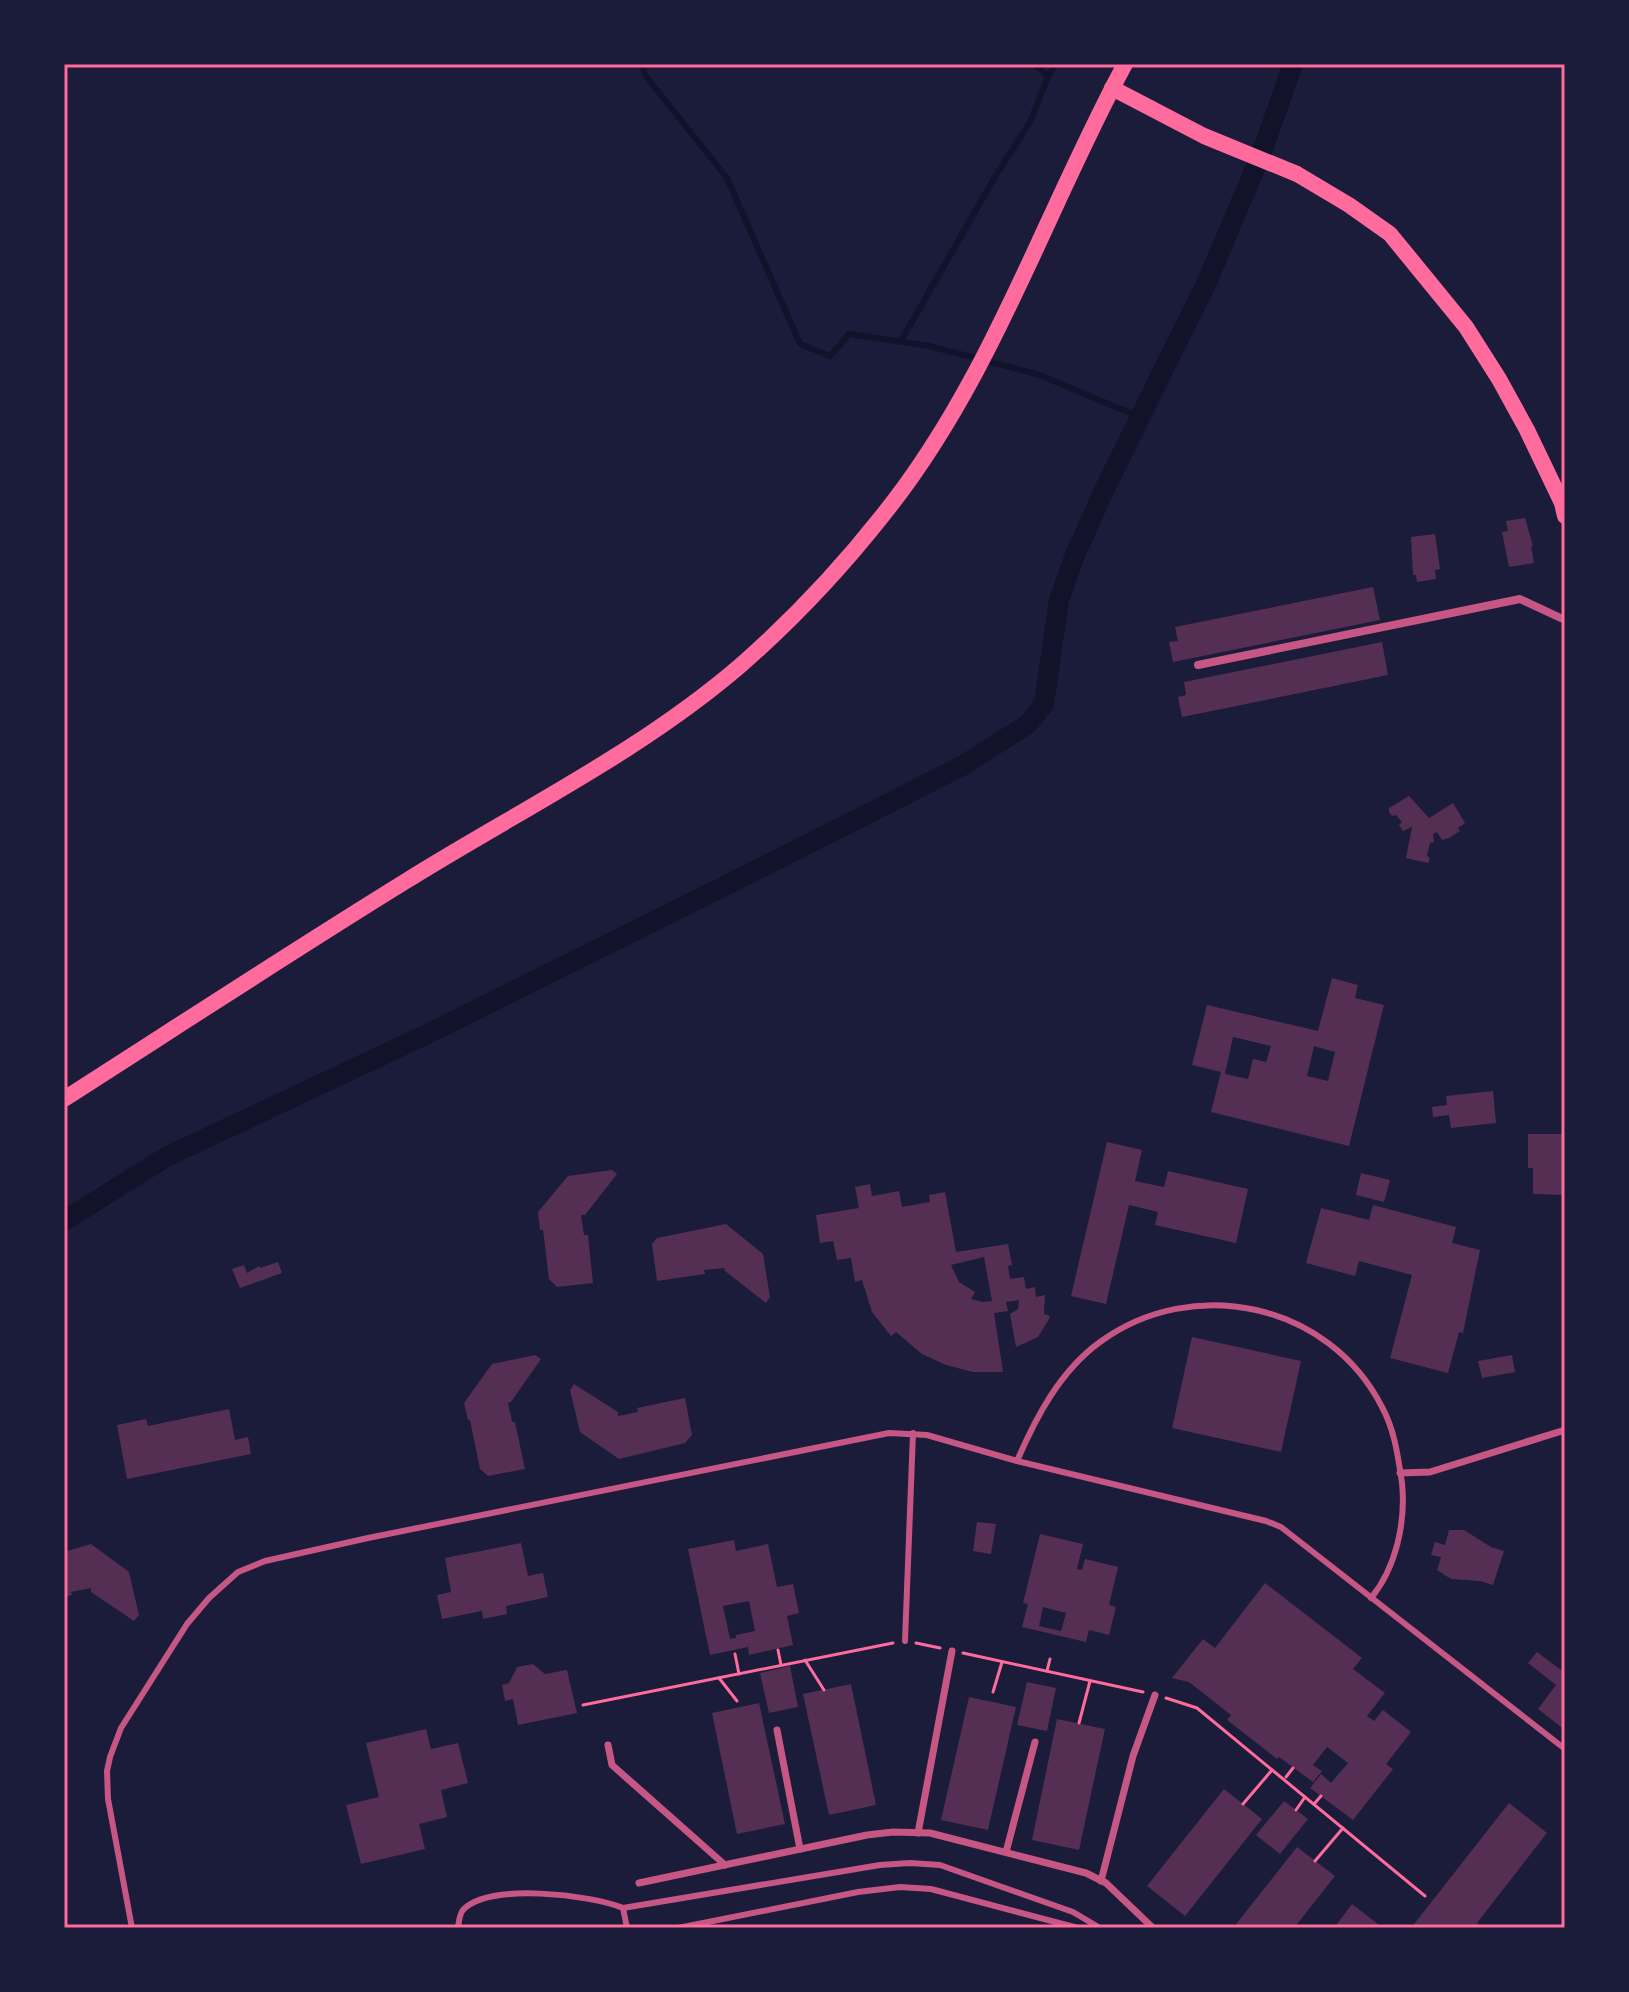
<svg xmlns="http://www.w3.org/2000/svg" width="1629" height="1992" viewBox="0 0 1629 1992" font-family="'Exo 2',sans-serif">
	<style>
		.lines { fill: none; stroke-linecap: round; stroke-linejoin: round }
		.stream { stroke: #12122b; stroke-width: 6 }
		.canal { stroke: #12122b; stroke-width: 20 }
		.building { fill: #542f53; fill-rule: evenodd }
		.path { stroke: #ff6b9d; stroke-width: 3 }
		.service { stroke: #c65784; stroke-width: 6 }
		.pedestrian { stroke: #c65784; stroke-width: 7 }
		.minor { stroke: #c65784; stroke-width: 8 }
		.secondary { stroke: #ff6b9d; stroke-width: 16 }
		.neatline { fill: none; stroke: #ff6b9d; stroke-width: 3 }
	</style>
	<rect width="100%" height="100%" fill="#1b1b3a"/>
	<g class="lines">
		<g class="stream">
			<path d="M642,64L645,75L727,178L800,344L830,356L849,334L929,346L1037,374L1140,417"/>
			<path d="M1048,77L1056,64"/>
			<path d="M901,341L996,175L1030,122L1048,77L1035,64"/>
		</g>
		<path class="canal" d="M64,1221L166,1157L421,1037L733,882L962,766L1028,724L1044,704L1059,600L1075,555L1106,486L1207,282L1262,152L1293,64"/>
	</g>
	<g class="building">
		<path d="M1525,518L1533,546H1531L1534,563L1509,567L1502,532L1508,531L1506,521Z"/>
		<path d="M1435,534L1440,569L1435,570L1436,579L1417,582L1416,575H1413L1411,537Z"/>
		<path d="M1373,587L1380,620L1173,662L1169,642L1178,641L1175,627Z"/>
		<path d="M1382,642L1388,675L1182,717L1178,697L1186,695L1184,682Z"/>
		<path d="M1409,796L1429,818L1453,803L1465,823L1458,828L1460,831L1449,838L1442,840L1437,832L1433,834L1434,842L1430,843L1427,856L1430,858L1428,863L1406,858L1412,827L1403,831L1399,825L1402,822L1396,815L1392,816L1389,812V808Z"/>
		<path d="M1332,978L1358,985L1355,998L1384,1005L1349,1146L1211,1112L1221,1072L1192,1065L1207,1005L1318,1031ZM1233,1037L1271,1046L1266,1062L1253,1059L1248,1079L1225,1074ZM1314,1046L1335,1052L1328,1081L1307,1076Z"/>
		<path d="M1493,1091L1496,1123L1451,1128L1449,1115L1433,1117L1432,1107L1447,1105L1446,1096Z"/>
		<path d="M1528,1134H1565V1195L1533,1194V1168H1528Z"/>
		<path d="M1107,1142L1142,1150L1135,1181L1164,1187L1168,1171L1248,1189L1236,1243L1155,1225L1158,1212L1129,1205L1106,1304L1071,1296Z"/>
		<path d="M612,1170L617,1174L585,1215H581L584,1235H588L593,1283L557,1287L549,1279L543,1230H540L538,1212L568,1176Z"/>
		<path d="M1361,1173L1390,1180L1384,1202L1356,1195Z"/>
		<path d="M870,1184L872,1196L899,1191L902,1207L930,1202L929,1195L945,1192L956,1252L1008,1244L1012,1265L1008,1266L1010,1279L1024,1277L1026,1289L1035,1287L1036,1297L1045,1295L1044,1314L1050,1316L1049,1319L1038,1337L1016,1347L1010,1314L1018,1309L1019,1300L1006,1302L1008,1311L994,1313L1003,1372H973L946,1365L922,1354L896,1332L891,1336L872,1312L862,1280L855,1282L851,1258L837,1260L833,1241L820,1243L816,1215L859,1208L855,1187ZM984,1257L992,1301L983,1302L971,1299L975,1292L959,1282L951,1265Z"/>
		<path d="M1373,1205L1456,1227L1452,1243L1480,1250L1463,1333L1459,1332L1448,1373L1390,1358L1412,1275L1359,1261L1355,1276L1306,1263L1321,1208L1369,1220Z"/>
		<path d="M726,1224L763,1254L770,1297L766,1303L725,1271L724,1268L704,1270L705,1274L657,1281L652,1244L657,1238Z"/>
		<path d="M278,1262L282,1273L240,1288L232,1269L244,1265L247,1273L259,1266L260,1268Z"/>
		<path d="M1192,1337L1301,1361L1281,1452L1172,1428Z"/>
		<path d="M535,1355L541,1359L511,1402L508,1403L512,1422H515L525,1469L488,1476L480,1469L470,1420H468L464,1403L492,1364Z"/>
		<path d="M1512,1355L1515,1372L1482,1378L1478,1361Z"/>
		<path d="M574,1384L618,1412V1416L638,1412L637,1408L685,1398L692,1435L685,1443L619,1459L580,1432L570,1390Z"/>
		<path d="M229,1409L235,1440L248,1437L251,1454L127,1479L117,1425L146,1419L148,1426Z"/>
		<path d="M977,1522L996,1524L991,1554L973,1551Z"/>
		<path d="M1449,1530H1464L1491,1547L1504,1551L1493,1585L1480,1581L1451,1579L1437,1570L1441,1557L1431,1555L1435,1542L1445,1545Z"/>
		<path d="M1040,1534L1083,1544L1077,1569L1082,1570L1085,1559L1118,1567L1109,1605L1116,1607L1109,1635L1089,1630L1086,1642L1022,1627L1028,1604L1023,1603ZM1043,1607L1066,1613L1061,1631L1039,1626Z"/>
		<path d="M734,1540L736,1551L768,1544L777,1587L793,1584L799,1613L787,1616L793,1645L749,1655L748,1647L710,1655L688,1549ZM749,1601L755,1631L736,1635V1638L730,1639L723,1606Z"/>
		<path d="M521,1543L528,1576L543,1573L548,1597L506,1606L507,1614L483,1619L482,1611L442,1619L437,1595L451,1592L445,1558Z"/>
		<path d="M91,1544L129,1572L139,1615L134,1621L91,1592V1588L71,1592L72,1595L64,1597V1552Z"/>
		<path d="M1265,1583L1362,1658L1353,1669L1385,1693L1367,1716L1374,1721L1383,1710L1411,1732L1386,1764L1393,1769L1353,1820L1310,1788L1321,1774L1331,1783L1348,1763L1327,1747L1313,1765L1322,1771L1313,1782L1279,1757L1277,1759L1227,1720L1231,1715L1189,1682L1172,1678L1203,1639L1215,1648Z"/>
		<path d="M1537,1652L1565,1673V1730L1538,1709L1556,1685L1528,1663Z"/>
		<path d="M533,1664L545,1674L567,1670L577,1713L518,1725L513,1699L505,1701L502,1685L509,1683L517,1667Z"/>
		<path d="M790,1666L798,1707L769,1713L760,1673Z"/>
		<path d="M1027,1682L1056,1688L1047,1731L1017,1725Z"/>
		<path d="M851,1684L876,1805L829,1815L803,1694Z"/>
		<path d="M969,1697L1016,1707L988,1830L941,1820Z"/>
		<path d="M759,1703L785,1824L737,1834L712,1713Z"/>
		<path d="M1057,1719L1105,1729L1079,1850L1032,1840Z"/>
		<path d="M426,1729L431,1749L458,1743L468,1783L441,1790L447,1817L419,1824L425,1849L361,1864L346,1805L379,1797L366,1743Z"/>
		<path d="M1224,1789L1262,1819L1185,1916L1147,1886Z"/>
		<path d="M1284,1801L1308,1819L1280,1854L1256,1835Z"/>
		<path d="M1509,1803L1547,1833L1477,1923L1483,1928H1411Z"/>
		<path d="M1297,1847L1335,1876L1294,1928H1233Z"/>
		<path d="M1352,1904L1383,1928H1334Z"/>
	</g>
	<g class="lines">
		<g class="path">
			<path d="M916,1643L940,1648"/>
			<path d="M778,1650L781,1665"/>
			<path d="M963,1653L1143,1692"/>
			<path d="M735,1654L739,1674"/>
			<path d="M805,1660L824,1690"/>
			<path d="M1047,1671L1050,1659"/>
			<path d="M719,1678L737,1701"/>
			<path d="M993,1692L1002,1662"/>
			<path d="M1166,1698L1197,1708L1425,1896"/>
			<path d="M583,1705L893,1643"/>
			<path d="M1079,1723L1090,1681"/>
			<path d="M1286,1777L1293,1768"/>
			<path d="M1243,1804L1272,1770"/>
			<path d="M1314,1804L1321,1796"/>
			<path d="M1296,1810L1305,1797"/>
			<path d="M1315,1861L1343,1828"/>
		</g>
		<g class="service">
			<path d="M1017,1461C1036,1417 1060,1371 1100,1342C1193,1274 1329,1303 1382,1407C1395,1431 1398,1457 1402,1483C1406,1522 1396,1568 1371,1598"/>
			<path d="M905,1641L913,1433"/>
			<path d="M623,1908L880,1865L910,1863L940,1865L1073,1912L1100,1928"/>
			<path d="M132,1928L108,1799L107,1771L110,1757L121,1728L187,1624L209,1598L238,1572L265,1561L368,1538L889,1433L927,1435L1017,1461L1266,1521L1281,1527L1565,1749"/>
			<path d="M458,1928C459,1922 459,1915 463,1910C488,1882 592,1895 623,1908L627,1928"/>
			<path d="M678,1928L858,1892L900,1887L931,1889L1078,1928"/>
		</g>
		<g class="pedestrian">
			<path d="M1400,1473L1430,1472L1565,1430"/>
			<path d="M777,1730L800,1849"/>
			<path d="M608,1745L612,1765L725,1865"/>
			<path d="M918,1833L952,1651"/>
			<path d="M1006,1852L1035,1742"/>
			<path d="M1101,1881L1133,1756L1155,1695"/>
			<path d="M639,1883L867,1835L893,1832L930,1833L1086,1873L1106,1883L1153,1928"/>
		</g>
		<path class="minor" d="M1198,665L1520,599L1565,620"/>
		<g class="secondary">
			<path d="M1112,88L1204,136L1297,174L1349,205L1390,234L1466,327L1499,379L1527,430L1562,503L1565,516"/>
			<path d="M64,1099C178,1026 291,952 406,881C518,811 640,752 741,665C790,622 842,567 883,515C991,381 1044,214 1125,64"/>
		</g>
	</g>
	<rect width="1629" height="1992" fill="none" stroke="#1b1b3a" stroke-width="132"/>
	<rect x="66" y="66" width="1497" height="1860" class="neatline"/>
</svg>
